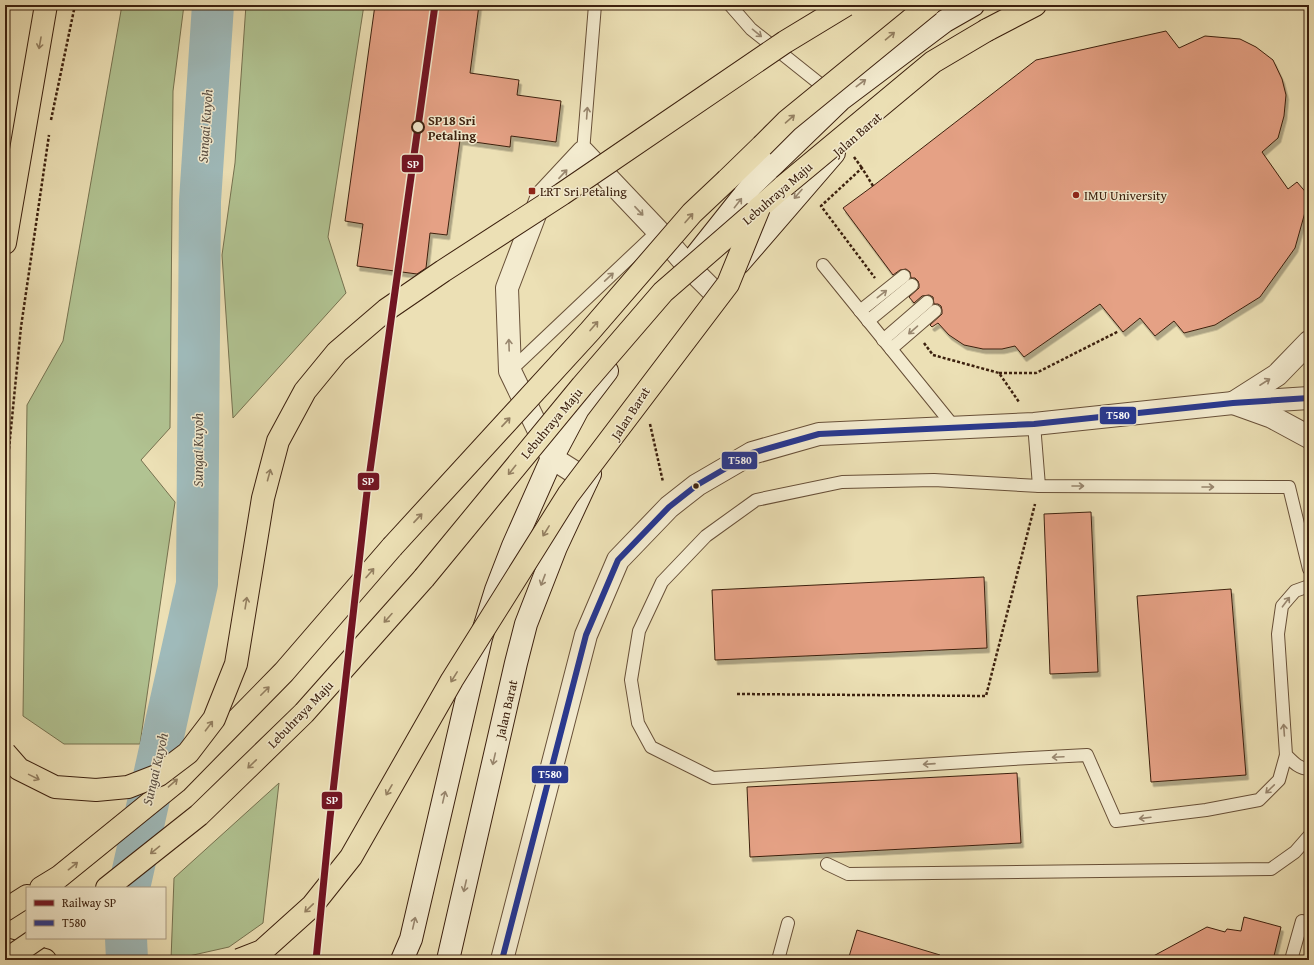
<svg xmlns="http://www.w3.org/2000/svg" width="1314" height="965" viewBox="0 0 1314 965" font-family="'Gentium Book Plus',serif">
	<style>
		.green { fill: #b1c392; stroke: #767250 }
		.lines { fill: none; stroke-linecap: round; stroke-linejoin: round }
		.river { stroke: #9fbaba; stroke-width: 42 }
		.building { fill: #e5a185; stroke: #3c200e; filter: url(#shadow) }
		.service-casing { stroke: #685038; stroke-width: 14 }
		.minor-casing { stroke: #685038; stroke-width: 24 }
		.tertiary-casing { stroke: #685038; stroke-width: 24 }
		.secondary-casing { stroke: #3c200e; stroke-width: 24 }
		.motorway-casing { stroke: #3c200e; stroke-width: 24 }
		.path { stroke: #3c200e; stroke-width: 2.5; stroke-dasharray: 3 2; stroke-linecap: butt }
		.service { stroke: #f3ebcf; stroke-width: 12 }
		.minor { stroke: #f3ebcf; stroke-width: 22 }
		.tertiary { stroke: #f3ebcf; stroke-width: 22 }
		.secondary { stroke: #f3ebcf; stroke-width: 22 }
		.motorway { stroke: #ece0b5; stroke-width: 22 }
		.motorway-bridge-casing { stroke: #3c200e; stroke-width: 24; stroke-linecap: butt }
		.path-bridge { stroke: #3c200e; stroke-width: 2.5; stroke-dasharray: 3 2; stroke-linecap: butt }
		.motorway-bridge { stroke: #ece0b5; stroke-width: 22 }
		.bus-1-casing { stroke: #f3ebcf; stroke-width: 9 }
		.bus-1 { stroke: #283890; stroke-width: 6 }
		.rail-1-casing { stroke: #f3ebcf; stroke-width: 10 }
		.rail-1 { stroke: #721422; stroke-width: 7 }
		.oneway { stroke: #98866e }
		.oneway2 { stroke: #948062 }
		.stop-dot { fill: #f3ebcf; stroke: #3c200e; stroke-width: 2 }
		.poi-dot { fill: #8f2418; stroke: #f3ebcf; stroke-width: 1.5 }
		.bus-dot { fill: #3c200e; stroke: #f3ebcf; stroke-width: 1.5 }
		.labels { text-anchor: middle; stroke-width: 3; stroke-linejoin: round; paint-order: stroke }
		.stop-label { font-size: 13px; font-weight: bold; fill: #3c200e; stroke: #f3ebcf; text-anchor: start }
		.street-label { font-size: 13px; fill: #3c200e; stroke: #f3ebcf }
		.poi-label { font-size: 13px; fill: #3c200e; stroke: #f3ebcf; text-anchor: start }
		.water-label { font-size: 14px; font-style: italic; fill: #5a4e42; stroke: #f3ebcf }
		.line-badge { stroke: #f3ebcf; stroke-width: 1.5 }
		.badge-label { font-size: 11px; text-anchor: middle; font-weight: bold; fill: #fff }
	</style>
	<defs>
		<filter id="shadow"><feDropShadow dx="2.5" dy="4.5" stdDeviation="0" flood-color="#0004"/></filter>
	</defs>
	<rect width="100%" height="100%" fill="#ece0b5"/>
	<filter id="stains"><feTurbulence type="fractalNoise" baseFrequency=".005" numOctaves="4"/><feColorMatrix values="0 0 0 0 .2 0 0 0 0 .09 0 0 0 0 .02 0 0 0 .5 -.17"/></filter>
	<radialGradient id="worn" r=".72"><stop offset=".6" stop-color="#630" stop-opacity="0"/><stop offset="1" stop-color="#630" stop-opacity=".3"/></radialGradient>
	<g class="green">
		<path d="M122,5H184L173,91L170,428L141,460L175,502L140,744H64L23,716L27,405L63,341Z"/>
		<path d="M246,5H364L328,237L346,293L233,418L222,255L235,163Z"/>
		<path d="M279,783L263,923L229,947L171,960L174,878Z"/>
	</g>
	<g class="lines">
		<g class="river">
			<path d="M129,888L197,584L200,201L213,5"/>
			<path d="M126,938L127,960"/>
		</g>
	</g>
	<g class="building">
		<path d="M375,5H479L470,73L519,80L517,95L561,101L556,142L511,136L510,147L460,140L447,235L430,233L426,268L417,274L357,266L363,224L345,221Z"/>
		<path d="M1166,31L1179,48L1205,36L1240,39L1256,47L1273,60L1282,79L1286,95L1284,116L1278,138L1262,152L1288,189L1297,182L1309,196V198L1295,248L1260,297L1215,325L1184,333L1174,321L1155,336L1140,318L1123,332L1100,304L1024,357L1015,346L1002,349H983L964,345L949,335L938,323L932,327L930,325L942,314V310L941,306L938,304H934L933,297L929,295L922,296L914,303L909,297L919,288V284L918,281L915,278H911L910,272L906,269L900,270L893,275L843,208L873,186L1036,60Z"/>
		<path d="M1091,512L1098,672L1050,674L1044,514Z"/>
		<path d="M984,577L987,648L715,660L712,590Z"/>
		<path d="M1231,589L1246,775L1151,782L1137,596Z"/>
		<path d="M1017,773L1021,843L750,857L747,787Z"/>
		<path d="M1244,917L1281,927L1273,960H1146L1207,927L1225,932L1227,929L1241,931Z"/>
		<path d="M857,930L940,955L939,960H848Z"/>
	</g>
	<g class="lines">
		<g class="service-casing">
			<g id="service">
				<path d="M730,5L751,29L830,92"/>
				<path d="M583,152L595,5"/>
				<path d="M823,265L955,428"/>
				<path d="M860,311L904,276"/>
				<path d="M868,321L912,285"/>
				<path d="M883,340L927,302"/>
				<path d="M891,349L935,311"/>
				<path d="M510,371L658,231"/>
				<path d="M1034,424L1039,486"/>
				<path d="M1309,586L1295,591L1282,606L1278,634L1286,755C1293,762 1299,769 1309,769"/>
				<path d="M1286,755L1279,780L1259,800L1206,810L1116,821L1087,755L1013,759L713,778L651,747L638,723L631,680L639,631L662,582L706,536L756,500L842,482L934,480L1039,486L1289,487L1309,569"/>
				<path d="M827,864L848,874L1271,869L1295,852L1309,836"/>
				<path d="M778,960L788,923"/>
				<path d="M1291,960L1302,921"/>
			</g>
		</g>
		<g class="minor-casing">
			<g id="minor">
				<path d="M587,480L552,458L510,371L507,288L542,196L583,152L658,231L688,266L714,292"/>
				<path d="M502,960L586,635L618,560L669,507L697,485L752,453L819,434L1034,424L1233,403L1309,398"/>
			</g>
		</g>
		<g class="tertiary-casing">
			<g id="tertiary">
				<path d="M1233,403L1277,375L1309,342"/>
				<path d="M1233,403L1272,417L1309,437"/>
			</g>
		</g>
		<g class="secondary-casing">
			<g id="secondary">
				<path d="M694,258L752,185L840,100L945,21L973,5"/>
				<path d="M739,263L834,153"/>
				<path d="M402,960L411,939L481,638L496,590L513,546L552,458L578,409L607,371"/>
				<path d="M448,960L516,663L526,624L556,547L590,474"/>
			</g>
		</g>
		<g class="motorway-casing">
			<g id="motorway">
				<path d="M987,30L1035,5"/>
				<path d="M727,180L762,146"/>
				<path d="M759,208L784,186"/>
				<path d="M5,243L46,5"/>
				<path d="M41,888L59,877L176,782L284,672L392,547"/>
				<path d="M107,888L199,815L304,713L424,578"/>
				<path d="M5,910L27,896"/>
				<path d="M5,949L45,960"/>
			</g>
		</g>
		<g class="path">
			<path d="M51,120L75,5"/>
			<path d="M873,186L862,168L821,206L875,278"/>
			<path d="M924,343L933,355L999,373L1019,402"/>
			<path d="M999,373H1036L1119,331"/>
			<path d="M650,424L663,482"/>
			<path d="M5,489L21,327L49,135"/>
			<path d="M737,694L986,696L1035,504"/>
		</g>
		<use href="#service" class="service"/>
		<use href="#minor" class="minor"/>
		<use href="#tertiary" class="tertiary"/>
		<use href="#secondary" class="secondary"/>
		<use href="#motorway" class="motorway"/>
		<g class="motorway-bridge-casing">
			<g id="motorway-bridge">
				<path d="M762,146L787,121L929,5"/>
				<path d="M784,186L933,62L987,30"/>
				<path d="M392,547L590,331L692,213L727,180"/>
				<path d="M424,578L582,386L663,292L755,212"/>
				<path d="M5,753L19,769L55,787L96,790L128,787L159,775L188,753L214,719L236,664L263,498L278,441L305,391L337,352L386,310L443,271L562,194L785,42L846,5"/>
				<path d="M6,960L38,938"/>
				<path d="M239,960L262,951L312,906L351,857L452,680L568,495L728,284L759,208"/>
			</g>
		</g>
		<path class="path-bridge" d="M854,157L862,168"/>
		<use href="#motorway-bridge" class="motorway-bridge"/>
		<g class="bus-1-casing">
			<path id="bus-1" d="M502,960L586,635L618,560L669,507L697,485L752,453L819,434L1034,424L1233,403L1309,398"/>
		</g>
		<use href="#bus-1" class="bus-1"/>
		<g class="rail-1-casing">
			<path id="rail-1" d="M316,960L330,818L367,492L435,5"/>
		</g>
		<use href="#rail-1" class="rail-1"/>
	</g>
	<defs><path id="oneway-shaft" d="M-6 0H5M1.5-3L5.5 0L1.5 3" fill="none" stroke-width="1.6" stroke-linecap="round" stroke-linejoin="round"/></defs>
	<g class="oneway">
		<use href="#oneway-shaft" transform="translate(757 33) rotate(39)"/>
		<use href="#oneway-shaft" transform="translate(861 83) rotate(-37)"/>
		<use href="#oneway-shaft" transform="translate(587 113) rotate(-86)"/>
		<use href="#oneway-shaft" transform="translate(563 174) rotate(-47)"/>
		<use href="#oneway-shaft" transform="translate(798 194) rotate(131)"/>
		<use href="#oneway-shaft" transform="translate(738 203) rotate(-52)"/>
		<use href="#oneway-shaft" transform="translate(639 211) rotate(47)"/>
		<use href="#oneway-shaft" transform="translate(609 277) rotate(-43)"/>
		<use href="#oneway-shaft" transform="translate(882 294) rotate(-38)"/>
		<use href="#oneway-shaft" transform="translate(913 330) rotate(139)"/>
		<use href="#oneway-shaft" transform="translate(509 345) rotate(-92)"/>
		<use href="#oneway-shaft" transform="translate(1265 382) rotate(-33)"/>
		<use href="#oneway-shaft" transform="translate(1078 486)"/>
		<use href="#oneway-shaft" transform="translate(1208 487)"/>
		<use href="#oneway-shaft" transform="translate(543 580) rotate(111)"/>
		<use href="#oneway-shaft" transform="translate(1286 602) rotate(-53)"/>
		<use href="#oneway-shaft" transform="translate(1284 730) rotate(-94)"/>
		<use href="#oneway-shaft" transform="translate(1058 757) rotate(177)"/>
		<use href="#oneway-shaft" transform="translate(494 759) rotate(103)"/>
		<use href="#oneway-shaft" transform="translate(929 764) rotate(176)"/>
		<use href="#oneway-shaft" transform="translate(1270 789) rotate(136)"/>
		<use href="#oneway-shaft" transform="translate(444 797) rotate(-77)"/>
		<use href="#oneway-shaft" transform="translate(1145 818) rotate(173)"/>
		<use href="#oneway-shaft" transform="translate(465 886) rotate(103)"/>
		<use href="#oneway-shaft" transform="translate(414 923) rotate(-77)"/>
	</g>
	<g class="oneway2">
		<use href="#oneway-shaft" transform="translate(890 36) rotate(-40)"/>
		<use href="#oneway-shaft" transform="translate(40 43) rotate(100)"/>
		<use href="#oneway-shaft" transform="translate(790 119) rotate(-41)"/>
		<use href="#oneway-shaft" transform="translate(689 218) rotate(-49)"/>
		<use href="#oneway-shaft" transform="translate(594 326) rotate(-49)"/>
		<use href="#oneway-shaft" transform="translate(506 422) rotate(-47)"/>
		<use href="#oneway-shaft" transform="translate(512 470) rotate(129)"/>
		<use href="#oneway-shaft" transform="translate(269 475) rotate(-75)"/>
		<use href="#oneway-shaft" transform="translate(418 518) rotate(-47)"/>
		<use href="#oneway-shaft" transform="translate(546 531) rotate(122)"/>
		<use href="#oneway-shaft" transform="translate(370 573) rotate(-49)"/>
		<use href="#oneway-shaft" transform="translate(246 603) rotate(-81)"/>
		<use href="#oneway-shaft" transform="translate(388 618) rotate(132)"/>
		<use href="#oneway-shaft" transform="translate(454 677) rotate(122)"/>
		<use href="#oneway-shaft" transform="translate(265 691) rotate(-45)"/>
		<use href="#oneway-shaft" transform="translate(209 726) rotate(-53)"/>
		<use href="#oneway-shaft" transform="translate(252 764) rotate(136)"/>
		<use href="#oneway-shaft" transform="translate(34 777) rotate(26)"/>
		<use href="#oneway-shaft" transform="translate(173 783) rotate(-41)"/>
		<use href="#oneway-shaft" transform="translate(389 790) rotate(120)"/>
		<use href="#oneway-shaft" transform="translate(155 850) rotate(141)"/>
		<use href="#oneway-shaft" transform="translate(73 866) rotate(-39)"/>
		<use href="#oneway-shaft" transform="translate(309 908) rotate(136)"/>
	</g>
	<circle class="stop-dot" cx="418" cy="127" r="6"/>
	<g class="poi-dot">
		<rect x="528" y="187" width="8" height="8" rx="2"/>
		<circle cx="1076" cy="195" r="4"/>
	</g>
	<circle class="bus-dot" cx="696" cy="486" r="3.5"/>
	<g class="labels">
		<g class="stop-label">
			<text x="428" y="125">SP18 Sri<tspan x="428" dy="15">Petaling</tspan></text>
		</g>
		<g class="street-label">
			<text transform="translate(857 134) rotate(-41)" y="5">Jalan Barat</text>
			<text transform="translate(777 193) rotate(-41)" y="5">Lebuhraya Maju</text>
			<text transform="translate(630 413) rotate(-57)" y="5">Jalan Barat</text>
			<text transform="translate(551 423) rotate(-50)" y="5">Lebuhraya Maju</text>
			<text transform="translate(506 709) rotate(-77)" y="5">Jalan Barat</text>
			<text transform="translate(300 714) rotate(-46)" y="5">Lebuhraya Maju</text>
		</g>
		<g class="poi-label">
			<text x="540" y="196">LRT Sri Petaling</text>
			<text x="1084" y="200">IMU University</text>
		</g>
		<g class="water-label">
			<text transform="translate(205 126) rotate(-86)" y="5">Sungai Kuyoh</text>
			<text transform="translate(198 450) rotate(-90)" y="5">Sungai Kuyoh</text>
			<text transform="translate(155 769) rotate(-77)" y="5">Sungai Kuyoh</text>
		</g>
	</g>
	<g class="line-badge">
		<rect x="401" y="154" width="23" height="19" rx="4" fill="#721422"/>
		<rect x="1099" y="406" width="38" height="19" rx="4" fill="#283890"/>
		<rect x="721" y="451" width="37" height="19" rx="4" fill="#283890"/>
		<rect x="357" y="472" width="23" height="19" rx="4" fill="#721422"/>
		<rect x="531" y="765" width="38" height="19" rx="4" fill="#283890"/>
		<rect x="321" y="791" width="22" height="19" rx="4" fill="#721422"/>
	</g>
	<g class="badge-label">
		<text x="413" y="168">SP</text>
		<text x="1118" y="419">T580</text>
		<text x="740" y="464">T580</text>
		<text x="368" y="485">SP</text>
		<text x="550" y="778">T580</text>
		<text x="332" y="804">SP</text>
	</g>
	<rect width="1314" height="965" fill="none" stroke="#ece0b5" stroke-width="20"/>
	<rect x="6" y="6" width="1302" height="953" fill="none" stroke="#3c200e" stroke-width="2"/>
	<rect x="10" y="10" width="1294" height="945" fill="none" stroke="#3c200e"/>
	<rect x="26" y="887" width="140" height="52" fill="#f3ebcf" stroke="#aa9a82"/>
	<rect x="34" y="900" width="20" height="6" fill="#721422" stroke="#aa9a82"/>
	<text x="62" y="907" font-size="12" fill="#3c200e">Railway SP</text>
	<rect x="34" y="920" width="20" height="6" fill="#283890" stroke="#aa9a82"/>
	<text x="62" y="927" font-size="12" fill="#3c200e">T580</text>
	<rect width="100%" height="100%" filter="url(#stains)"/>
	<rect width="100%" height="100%" fill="url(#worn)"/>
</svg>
